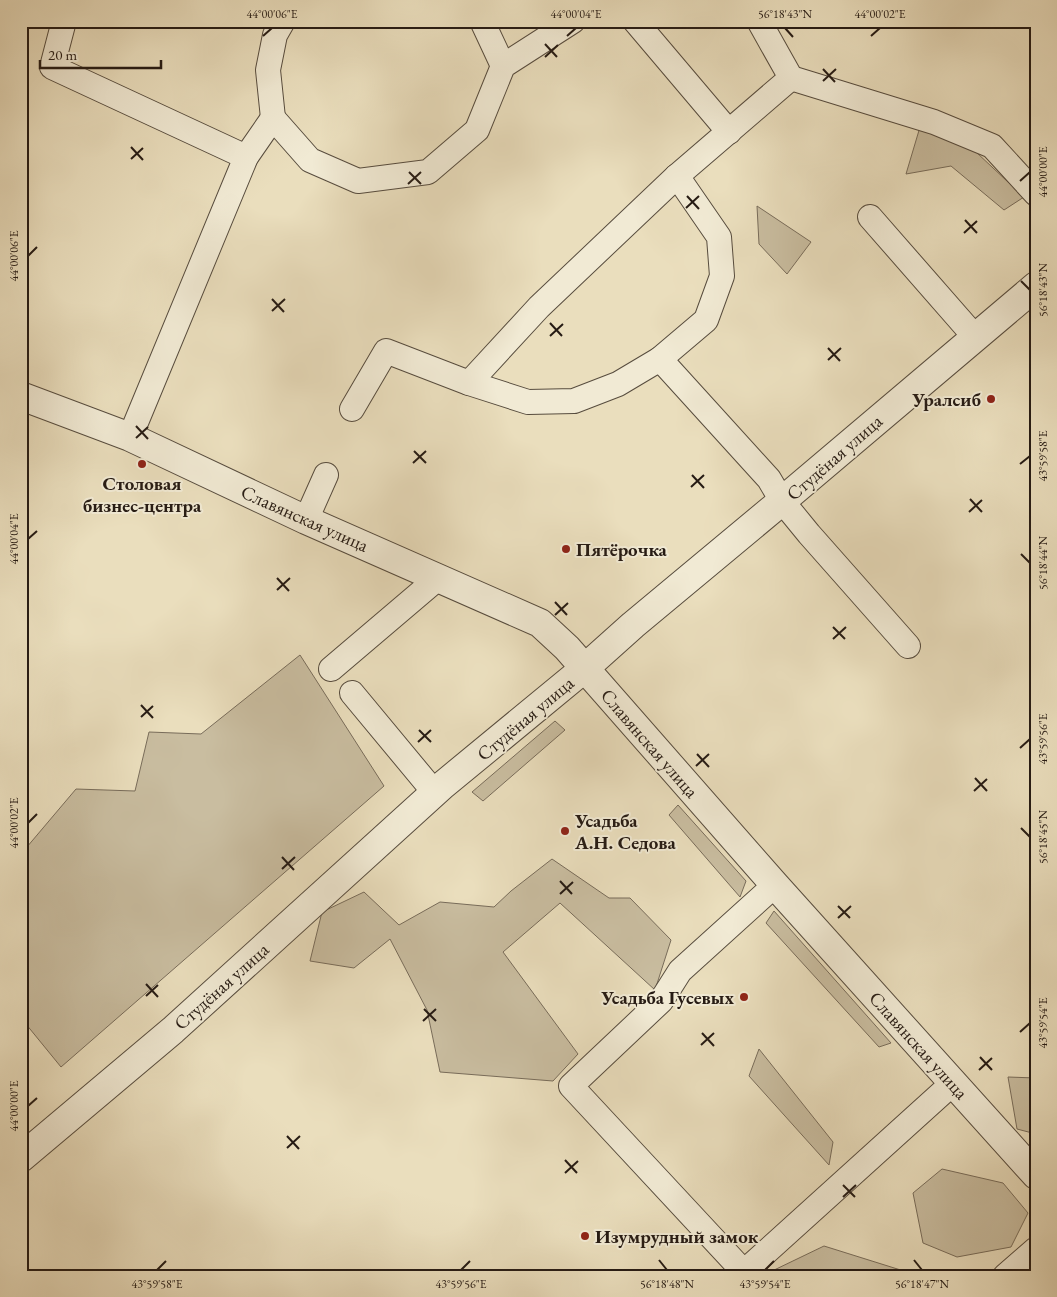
<svg xmlns="http://www.w3.org/2000/svg" width="1057" height="1297" viewBox="0 0 1057 1297" font-family="'EB Garamond',serif">
	<style>
		.green { fill: #c9bda0; stroke: #786c5a }
		.lines { fill: none; stroke-linecap: round; stroke-linejoin: round }
		.service-casing { stroke: #574c3e; stroke-width: 26 }
		.minor-casing { stroke: #574c3e; stroke-width: 30 }
		.service { stroke: #f1ead4; stroke-width: 24 }
		.minor { stroke: #f1ead4; stroke-width: 28 }
		.ticks { fill: none; stroke: #261b14; stroke-width: 2 }
		.poi-dot { fill: #8f2418; stroke: #f1ead4; stroke-width: 2 }
		.labels { text-anchor: middle; stroke-width: 4; stroke-linejoin: round; paint-order: stroke }
		.poi-label { font-size: 19px; font-weight: bold; fill: #261b14; stroke: #f1ead4; text-anchor: start }
		.street-label { font-size: 19px; fill: #261b14; stroke: #f1ead4 }
		.neatline { fill: none; stroke: #261b14; stroke-width: 2 }
		.ticks-label { font-size: 12px; text-anchor: middle; fill: #261b14 }
	</style>
	<rect width="100%" height="100%" fill="#eadebd"/>
	<filter id="stains"><feTurbulence type="fractalNoise" baseFrequency=".004" numOctaves="4"/><feColorMatrix values="0 0 0 0 .2 0 0 0 0 .09 0 0 0 0 .02 0 0 0 .5 -.17"/></filter>
	<radialGradient id="worn" r=".72"><stop offset=".6" stop-color="#630" stop-opacity="0"/><stop offset="1" stop-color="#630" stop-opacity=".3"/></radialGradient>
	<g class="green">
		<path d="M920,127L976,152L1024,197L1004,210L951,166L906,174Z"/>
		<path d="M757,206L811,242L787,274L759,244Z"/>
		<path d="M300,655L384,786L61,1067L21,1018V854L76,789L135,791L149,732L201,734Z"/>
		<path d="M555,721L565,730L483,801L472,792Z"/>
		<path d="M678,805L746,881L740,897L669,815Z"/>
		<path d="M552,859L609,898H630L671,940L655,990L560,903L503,952L578,1054L553,1081L440,1072L427,1010L390,939L354,968L310,961L322,912L364,892L399,925L440,902L494,907L511,891Z"/>
		<path d="M774,911L891,1043L879,1047L766,923Z"/>
		<path d="M759,1049L833,1142L829,1165L749,1076Z"/>
		<path d="M1008,1077L1036,1078V1134L1017,1129Z"/>
		<path d="M942,1169L1003,1183L1028,1213L1011,1247L957,1257L923,1243L913,1193Z"/>
		<path d="M824,1246L907,1272L909,1276H769L770,1272Z"/>
	</g>
	<g class="lines">
		<g class="service-casing">
			<g id="service">
				<path d="M64,21L52,67L246,157"/>
				<path d="M482,21L503,66"/>
				<path d="M635,21L729,132"/>
				<path d="M759,21L791,78L934,122L992,146L1036,194"/>
				<path d="M273,118L268,70L275,35L283,21"/>
				<path d="M870,217L975,337"/>
				<path d="M660,359L706,320L722,276L719,237L677,176"/>
				<path d="M469,383L539,307L677,176L791,78"/>
				<path d="M352,409L386,351L469,383L528,402L574,401L618,384L660,359L769,479L782,501L809,534L908,646"/>
				<path d="M130,437L246,157L273,118L310,160L358,181L428,172L477,130L503,66L573,21"/>
				<path d="M306,520L326,475"/>
				<path d="M331,669L438,578"/>
				<path d="M352,693L435,793"/>
				<path d="M775,885L680,971L661,1001L571,1086L744,1272L953,1083"/>
				<path d="M1005,1276L1036,1249"/>
			</g>
		</g>
		<g class="minor-casing">
			<g id="minor">
				<path d="M21,396L130,437L306,520L540,623L567,648L775,885L1036,1175"/>
				<path d="M21,1158L173,1030L443,785L585,668L633,625L782,501L1036,286"/>
			</g>
		</g>
		<use href="#service" class="service"/>
		<use href="#minor" class="minor"/>
	</g>
	<path class="ticks" d="M785,28L793,37M263,36L272,28M567,36L576,28M871,36L880,28M545,44L557,57M545,57L558,45M823,69L835,82M823,81L836,69M131,147L143,160M131,159L143,148M409,172L421,184M1020,181L1030,172M408,184L421,172M687,196L699,209M686,208L699,196M965,220L977,233M964,233L977,221M28,256L37,247M1021,281L1030,290M272,299L284,312M272,311L285,299M550,323L562,336M550,336L563,324M828,348L840,361M828,360L841,348M136,426L148,439M136,438L148,427M414,451L426,463M413,463L426,451M1020,464L1030,456M692,475L704,488M691,487L704,475M970,499L982,512M969,512L982,500M28,539L37,531M1021,554L1030,563M277,578L289,591M277,590L290,578M555,602L567,615M555,615L568,603M833,627L845,639M833,639L846,627M141,705L153,718M141,717L153,706M419,730L431,742M418,742L431,730M1020,748L1030,739M697,754L709,767M696,766L709,754M975,778L987,791M974,791L987,779M28,823L37,814M1021,828L1030,837M282,857L294,870M282,869L295,857M560,881L572,894M560,894L573,882M838,906L850,918M838,918L851,906M146,984L158,997M146,996L158,985M424,1009L436,1021M423,1021L436,1009M1020,1032L1030,1023M702,1033L714,1046M701,1045L714,1033M980,1057L992,1070M979,1070L992,1058M28,1106L37,1098M287,1136L299,1149M287,1148L300,1136M565,1160L577,1173M565,1173L578,1161M843,1185L855,1197M843,1197L856,1185M659,1260L667,1270M914,1260L922,1270M157,1270L166,1261M461,1270L470,1261M765,1270L774,1261"/>
	<g class="poi-dot">
		<circle cx="991" cy="399" r="5"/>
		<circle cx="142" cy="464" r="5"/>
		<circle cx="566" cy="549" r="5"/>
		<circle cx="565" cy="831" r="5"/>
		<circle cx="744" cy="997" r="5"/>
		<circle cx="585" cy="1236" r="5"/>
	</g>
	<g class="labels">
		<g class="poi-label">
			<text x="981" y="406" text-anchor="end">Уралсиб</text>
			<text x="142" y="490" text-anchor="middle">Столовая<tspan x="142" dy="22">бизнес-центра</tspan></text>
			<text x="576" y="556">Пятёрочка</text>
			<text x="575" y="827">Усадьба<tspan x="575" dy="22">А.Н. Седова</tspan></text>
			<text x="734" y="1004" text-anchor="end">Усадьба Гусевых</text>
			<text x="595" y="1243">Изумрудный замок</text>
		</g>
		<g class="street-label">
			<text transform="translate(834 457) rotate(-41)" y="7">Студёная улица</text>
			<text transform="translate(305 518) rotate(24)" y="7">Славянская улица</text>
			<text transform="translate(525 718) rotate(-40)" y="7">Студёная улица</text>
			<text transform="translate(650 743) rotate(49)" y="7">Славянская улица</text>
			<text transform="translate(221 986) rotate(-42)" y="7">Студёная улица</text>
			<text transform="translate(919 1045) rotate(48)" y="7">Славянская улица</text>
		</g>
	</g>
	<rect width="1057" height="1297" fill="none" stroke="#eadebd" stroke-width="55"/>
	<path d="M40 60v8h121v-8" fill="none" stroke="#261b14" stroke-width="2.5"/>
	<text x="48" y="60" font-size="15" fill="#261b14" stroke="#f1ead4" stroke-width="4" paint-order="stroke">20 m</text>
	<rect x="28" y="28" width="1002" height="1242" class="neatline"/>
	<g class="ticks-label">
		<text x="272" y="18">44°00'06"E</text>
		<text x="576" y="18">44°00'04"E</text>
		<text x="785" y="18">56°18'43"N</text>
		<text x="880" y="18">44°00'02"E</text>
		<text transform="translate(1043 172) rotate(-90)" y="4">44°00'00"E</text>
		<text transform="translate(14 256) rotate(-90)" y="4">44°00'06"E</text>
		<text transform="translate(1043 290) rotate(-90)" y="4">56°18'43"N</text>
		<text transform="translate(1043 456) rotate(-90)" y="4">43°59'58"E</text>
		<text transform="translate(14 539) rotate(-90)" y="4">44°00'04"E</text>
		<text transform="translate(1043 563) rotate(-90)" y="4">56°18'44"N</text>
		<text transform="translate(1043 739) rotate(-90)" y="4">43°59'56"E</text>
		<text transform="translate(14 823) rotate(-90)" y="4">44°00'02"E</text>
		<text transform="translate(1043 837) rotate(-90)" y="4">56°18'45"N</text>
		<text transform="translate(1043 1023) rotate(-90)" y="4">43°59'54"E</text>
		<text transform="translate(14 1106) rotate(-90)" y="4">44°00'00"E</text>
		<text x="157" y="1288">43°59'58"E</text>
		<text x="461" y="1288">43°59'56"E</text>
		<text x="667" y="1288">56°18'48"N</text>
		<text x="765" y="1288">43°59'54"E</text>
		<text x="922" y="1288">56°18'47"N</text>
	</g>
	<rect width="100%" height="100%" filter="url(#stains)"/>
	<rect width="100%" height="100%" fill="url(#worn)"/>
</svg>
